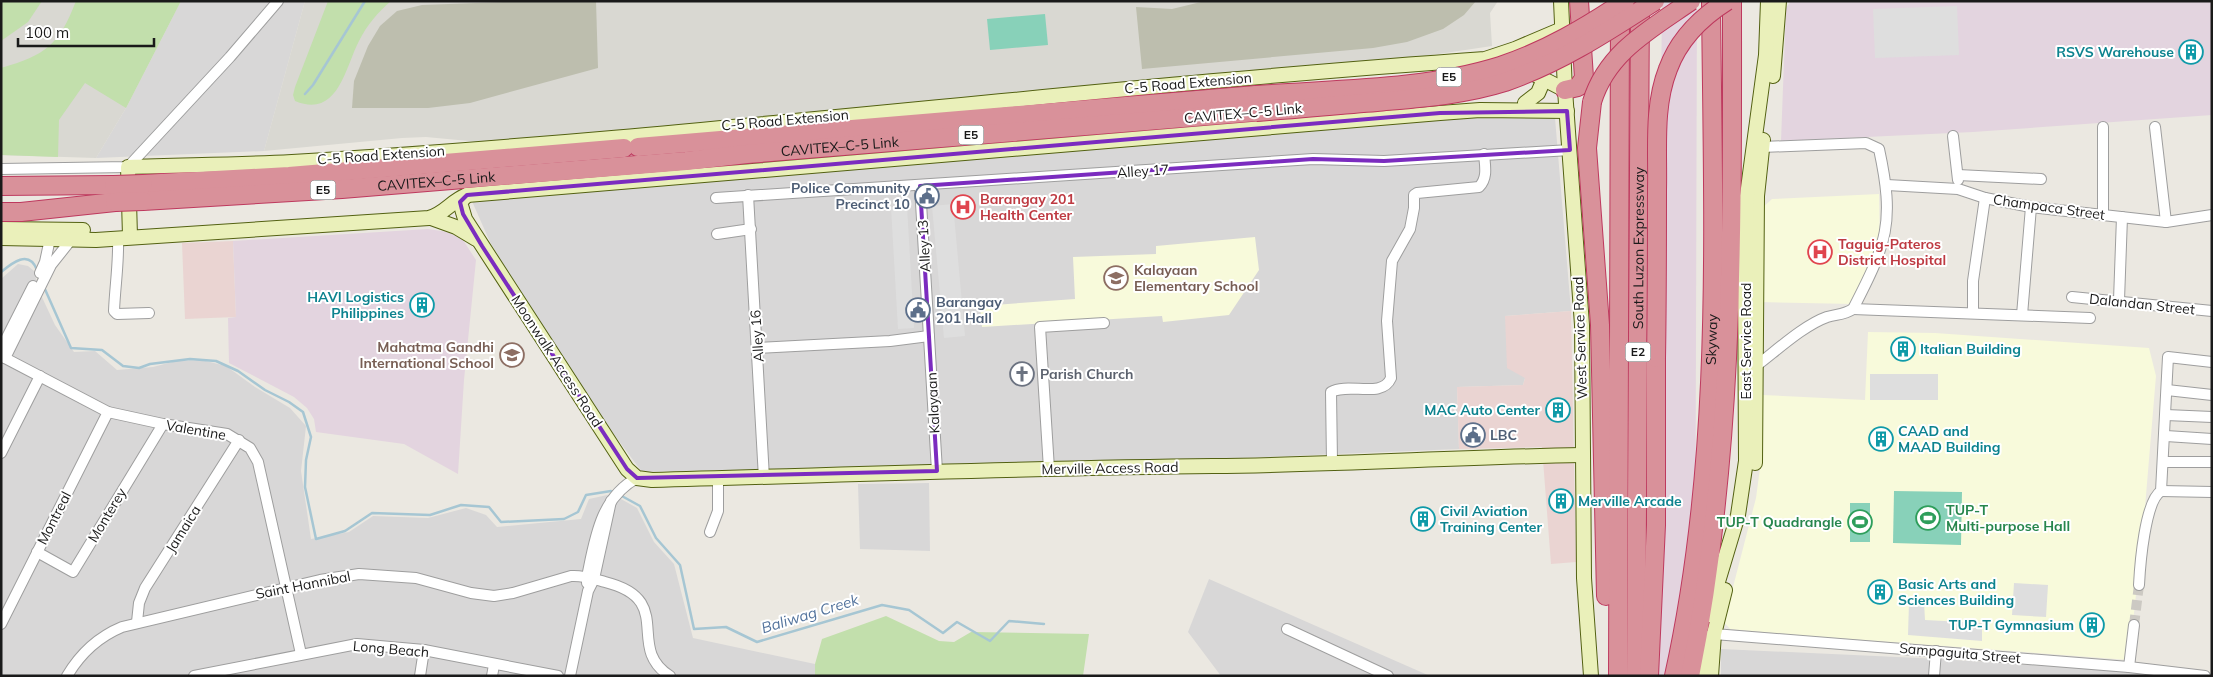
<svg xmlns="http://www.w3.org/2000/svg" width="2213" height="677" viewBox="0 0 2213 677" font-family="Mulish,sans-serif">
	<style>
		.residential { fill: #d8d7d7 }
		.commercial { fill: #ead4d2 }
		.industrial { fill: #e3d4df }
		.education { fill: #f8fadb }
		.airport { fill: #d9d8d2 }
		.construction { fill: #bdbeae }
		.grass { fill: #c2dfac }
		.pitch { fill: #88d1b9 }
		.parking { fill: #dedede }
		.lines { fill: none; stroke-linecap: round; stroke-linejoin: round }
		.stream { stroke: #a6c6d3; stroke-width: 2.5 }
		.street-tunnel { stroke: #ccc9c3; stroke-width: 10; stroke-dasharray: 10 5; stroke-linecap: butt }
		.street-casing { stroke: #9e9e9e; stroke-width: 12 }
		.secondary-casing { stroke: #536112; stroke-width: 16 }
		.highway-casing { stroke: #be395e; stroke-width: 20 }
		.street { stroke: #fff; stroke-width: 10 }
		.secondary { stroke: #eaf0ba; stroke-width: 14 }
		.highway { stroke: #d9919a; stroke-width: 18 }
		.highway-bridge-casing { stroke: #be395e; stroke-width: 20; stroke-linecap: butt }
		.highway-bridge { stroke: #d9919a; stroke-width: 18 }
		.marked { fill: none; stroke: #7b2cbf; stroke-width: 4; stroke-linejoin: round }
		.labels { text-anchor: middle; stroke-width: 4; stroke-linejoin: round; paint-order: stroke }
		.shield { fill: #fff; stroke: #5f5f5f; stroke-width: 1 }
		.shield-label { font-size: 12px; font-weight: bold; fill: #1a1a1a }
		.culture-label { font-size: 14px; font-weight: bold; fill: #0d838f; stroke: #fff; text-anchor: start }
		.street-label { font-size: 14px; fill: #1a1a1a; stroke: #fff }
		.service-label { font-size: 14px; font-weight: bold; fill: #4e5e75; stroke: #fff; text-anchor: start }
		.health-label { font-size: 14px; font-weight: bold; fill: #be3a42; stroke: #fff; text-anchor: start }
		.education-label { font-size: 14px; font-weight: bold; fill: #785e54; stroke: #fff; text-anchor: start }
		.worship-label { font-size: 14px; font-weight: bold; fill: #5b616d; stroke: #fff; text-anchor: start }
		.leisure-label { font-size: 14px; font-weight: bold; fill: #27864d; stroke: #fff; text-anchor: start }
		.water-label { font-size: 15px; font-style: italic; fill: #54749d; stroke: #fff }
	</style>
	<rect width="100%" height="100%" fill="#ebe8e1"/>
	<g class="residential">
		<path d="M181,1H305L264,151L96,158L126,108Z"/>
		<path d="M1483,116L1555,118L1571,311L1505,316L1525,378L1523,385L1457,387L1459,449L1192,460L642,472L589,401L543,332L490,242L471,199Z"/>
		<path d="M18,264L28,266L34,271L40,293L55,325L74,352L95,351L117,370L153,367L176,361L202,360L226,366L255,387L290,408L306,426L301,471L311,539L349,532L373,516L428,518L466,508L486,515L497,527L581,519L589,499L612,494L637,508L654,542L674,564L693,638L815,664V676H1V279Z"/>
		<path d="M929,483L930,551L860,549L858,484Z"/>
		<path d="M1209,579L1430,676H1221L1188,632Z"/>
		<path d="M1721,649L1940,659L2154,673V676H1721Z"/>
	</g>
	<g class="commercial">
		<path d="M233,241L236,317L185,319L182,243Z"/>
		<path d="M1571,311L1576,562L1551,564L1542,447L1459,449L1457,387L1523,385L1525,378L1507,368L1505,316Z"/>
	</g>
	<g class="industrial">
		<path d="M1662,1H1697L1695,676H1655Z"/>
		<path d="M1791,1H2212V115L1973,132L1781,141L1786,8Z"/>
		<path d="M428,229L448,232L463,240L476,260L464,380L458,474L404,444L316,432L314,419L307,408L294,397L229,363L228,318L236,317L233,241Z"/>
	</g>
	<g class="education">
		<path d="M1879,194L1880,248L1854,304L1759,302L1761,209L1772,199Z"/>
		<path d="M1255,237L1259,270L1229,315L1163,322L1162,316L982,327L980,306L1075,299L1073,257L1156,254V246Z"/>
		<path d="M1868,332L1935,333L2149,348L2156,376L2144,519L2129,660L1797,635L1730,629L1724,622L1756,498L1760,468L1762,395L1865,400Z"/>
	</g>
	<g class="airport">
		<path d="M1,1H181L126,108L96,158L1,155Z"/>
		<path d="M305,1H1498L1490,13L1492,46L1405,59L490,143L426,137L402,138L264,151Z"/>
	</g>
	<g class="construction">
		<path d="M531,1H596L598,68L470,103L428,108H352L354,81L368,46L380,26L397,11L422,5Z"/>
		<path d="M1205,1H1476L1464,15L1443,29L1407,42L1373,48L1142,69L1136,7L1172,9Z"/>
	</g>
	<g class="grass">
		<path d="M1,1H42L28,22L1,41Z"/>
		<path d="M76,1H181L126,108L85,83L59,120L58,157L1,155V68C46,55 59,45 76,1Z"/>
		<path d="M328,1H391C378,12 367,25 359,41C345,68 338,119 295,101L293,95L295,87Z"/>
		<path d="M886,616L939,641L954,642L971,632L1089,634L1083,676H815V664L822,639Z"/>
	</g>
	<g class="pitch">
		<path d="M1045,14L1048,45L990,50L987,19Z"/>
		<path d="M1894,491L1962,492L1961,545L1893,543Z"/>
		<rect x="1850" y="503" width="20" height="39"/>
	</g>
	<g class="parking">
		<path d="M1957,6L1959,55L1875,58L1873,9Z"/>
		<path d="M953,204L965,336L944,338L932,206Z"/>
		<path d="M907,206L914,328L898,329L891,207Z"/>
		<rect x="1870" y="374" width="68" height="26"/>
		<path d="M2014,583L2048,585L2046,617L2012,615Z"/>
		<path d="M1909,602H1924L1925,620L1982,623V641L1908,635Z"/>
	</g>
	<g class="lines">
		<g class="stream">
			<path d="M305,94L313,85L365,1"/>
			<path d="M1,272C12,263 29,249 37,270"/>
			<path d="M44,287L71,348L102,350L123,366L139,368L150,364L190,359L216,361L238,371L265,390L289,402L303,412L311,437L306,460L305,487L316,539L345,531L372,513L430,515L461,505L489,507L501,522L564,519L578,512L586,495L611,491L615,493"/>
			<path d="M620,495L640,506L656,538L680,565L694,629L726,627L757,642L882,605L909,610L943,633L957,622L990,641L1009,621L1044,624"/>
		</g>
		<path class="street-tunnel" d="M2134,625L2139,585"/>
		<g class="street-casing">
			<g id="street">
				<path d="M2103,127V214"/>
				<path d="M2155,127L2166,222"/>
				<path d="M1953,136L1958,180"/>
				<path d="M1,169L128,167L230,57L278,1"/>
				<path d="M1958,175L2041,179"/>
				<path d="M1887,185L1958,189L1985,198L2031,207L2166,222L2212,215"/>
				<path d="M920,186L937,471"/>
				<path d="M748,195L764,478"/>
				<path d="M716,198L1313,159L1384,161L1570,150"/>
				<path d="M717,234L751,229"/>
				<path d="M118,237C119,262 115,286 114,311L117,314L149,313"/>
				<path d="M40,273L45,262L51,234"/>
				<path d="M2072,297L2212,311"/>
				<path d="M2119,300L2122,217"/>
				<path d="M1853,309L2090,318"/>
				<path d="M1973,313V281L1985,198"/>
				<path d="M2022,315L2031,207"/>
				<path d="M758,348L890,341L929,336"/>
				<path d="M1,349L33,286"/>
				<path d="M1,356L108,412L163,424L227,434L250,448L258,462L301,654"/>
				<path d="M5,358L51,265L74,236"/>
				<path d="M1756,366C1776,351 1804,325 1827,317C1837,314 1844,315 1853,309C1887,243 1895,223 1879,149L1866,143L1762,147"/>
				<path d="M2167,390L2212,395"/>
				<path d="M2166,415L2212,417"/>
				<path d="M2166,436L2212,439"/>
				<path d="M1,453L40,376"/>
				<path d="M1332,462L1331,392C1349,382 1382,399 1391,378L1387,321L1392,261L1410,229L1414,208V195L1417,193L1479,187C1488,178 1485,166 1484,154"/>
				<path d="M2163,462H2212"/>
				<path d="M1049,469L1040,327L1104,323"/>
				<path d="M2161,491L2212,492"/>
				<path d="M710,532L718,511V478"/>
				<path d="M37,552L73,572L163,424"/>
				<path d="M587,583V577C595,539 600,498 637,478"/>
				<path d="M2139,585C2140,565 2145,501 2161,491L2168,357L2212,362"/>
				<path d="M137,622L139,603L145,588L239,440"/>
				<path d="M1,624L108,412"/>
				<path d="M1287,629L1388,676"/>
				<path d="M1714,634L2129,667L2205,676"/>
				<path d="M2129,667L2134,625"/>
				<path d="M67,676C80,654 98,637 122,627L320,580L359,574L416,578L471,593L494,596L513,593L571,576C583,575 594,579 605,582C677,600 624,647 670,676"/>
				<path d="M194,676L357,644L424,650L558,676"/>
				<path d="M420,676L424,650"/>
				<path d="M492,676L494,665"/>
				<path d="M570,676L588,591L594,579L611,501"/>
				<path d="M1934,676L1936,651"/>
			</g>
		</g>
		<g class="secondary-casing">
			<g id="secondary">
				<path d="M1561,1L1565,90L1582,325L1584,578L1591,676"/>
				<path d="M1524,69L1565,90"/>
				<path d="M1773,76L1779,1"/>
				<path d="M1525,103L1538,93L1544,79"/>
				<path d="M467,195L460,202L465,219L627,469L637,478L652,480C839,475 1026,468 1213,466C1336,465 1459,457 1582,455"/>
				<path d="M431,218L456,227L476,239"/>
				<path d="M1,229L83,230"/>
				<path d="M130,236L128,167C183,165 238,165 292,162C691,138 1087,87 1485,59L1515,49L1562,29"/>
				<path d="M1,238L96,240L429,218C446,213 451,201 467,195L1440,113L1480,110L1567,111"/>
				<path d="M1755,463L1757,196L1763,140"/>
				<path d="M1708,615L1738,515L1746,461L1745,261L1747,196L1766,55L1768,1"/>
				<path d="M1701,676L1704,637"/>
				<path d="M1711,676L1714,634L1725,590"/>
			</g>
		</g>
		<g class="highway-casing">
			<g id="highway">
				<path d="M1565,90L1578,87L1584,78L1579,1"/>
				<path d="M1592,102L1587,148L1600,325L1606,596"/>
				<path d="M638,147L1256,95"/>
				<path d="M143,184L289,176L624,148"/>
				<path d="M1,186L114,185"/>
				<path id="s1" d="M143,201L342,189L686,161L747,154L1256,112"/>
				<path d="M1,212H21L115,202"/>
				<path d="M1618,676L1620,11"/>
				<path id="s2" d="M1636,676L1640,1"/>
				<path d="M1649,676L1656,525V358"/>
				<path id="s3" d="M1674,676C1723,454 1713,227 1711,1"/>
				<path d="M1690,676C1735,454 1732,226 1732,1"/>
			</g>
		</g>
		<use href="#street" class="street"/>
		<use href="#secondary" class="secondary"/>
		<use href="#highway" class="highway"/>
		<g class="highway-bridge-casing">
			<g id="highway-bridge">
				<path d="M1256,95C1336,89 1423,90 1500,66C1546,51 1586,27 1625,1"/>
				<path d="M1592,102C1607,52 1651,29 1691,1"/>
				<path d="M1256,112C1297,109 1337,105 1377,102C1420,98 1464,95 1505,82C1560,63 1607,32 1655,1"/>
				<path d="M114,185L143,184"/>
				<path d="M115,202L143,201"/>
				<path d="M1656,358C1657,302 1657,246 1657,190C1658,150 1653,107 1668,69C1679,39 1700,18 1727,1"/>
			</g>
		</g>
		<use href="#highway-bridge" class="highway-bridge"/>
	</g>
	<path class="marked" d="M1567,111L1570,150L1384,161L1313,159L920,186L937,471L637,478L627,469L482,246L463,214L460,202L467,195L1440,113Z"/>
	<defs>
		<g id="building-ring" transform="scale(1.25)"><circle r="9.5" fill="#fff" stroke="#0f9aa8" stroke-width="1.5"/><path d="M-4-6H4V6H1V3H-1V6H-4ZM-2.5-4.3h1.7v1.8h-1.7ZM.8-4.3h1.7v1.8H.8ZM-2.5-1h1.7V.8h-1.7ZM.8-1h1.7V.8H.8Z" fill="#0f9aa8"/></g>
		<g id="civic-ring" transform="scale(1.25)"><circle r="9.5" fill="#fff" stroke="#5c6f8a" stroke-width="1.5"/><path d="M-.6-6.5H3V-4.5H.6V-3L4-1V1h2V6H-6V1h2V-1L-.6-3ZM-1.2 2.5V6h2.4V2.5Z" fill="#5c6f8a"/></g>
		<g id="hospital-ring" transform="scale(1.25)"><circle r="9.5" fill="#fff" stroke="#e0444e" stroke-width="1.5"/><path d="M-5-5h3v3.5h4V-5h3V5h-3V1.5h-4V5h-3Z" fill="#e0444e"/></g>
		<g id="school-ring" transform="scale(1.25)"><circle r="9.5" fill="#fff" stroke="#8d6e63" stroke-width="1.5"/><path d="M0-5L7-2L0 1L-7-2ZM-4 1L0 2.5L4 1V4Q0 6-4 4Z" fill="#8d6e63"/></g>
		<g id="church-ring" transform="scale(1.25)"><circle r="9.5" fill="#fff" stroke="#6b7280" stroke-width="1.5"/><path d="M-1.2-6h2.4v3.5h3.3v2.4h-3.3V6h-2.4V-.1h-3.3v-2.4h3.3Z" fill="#6b7280"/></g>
		<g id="stadium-ring" transform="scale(1.25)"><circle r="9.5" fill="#fff" stroke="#2e9e5b" stroke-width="1.5"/><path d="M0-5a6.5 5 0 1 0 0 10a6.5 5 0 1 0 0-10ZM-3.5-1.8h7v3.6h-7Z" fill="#2e9e5b"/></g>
	</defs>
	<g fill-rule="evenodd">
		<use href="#building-ring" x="2191" y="52"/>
		<use href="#civic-ring" x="927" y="196"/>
		<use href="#hospital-ring" x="963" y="207"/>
		<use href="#hospital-ring" x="1820" y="252"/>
		<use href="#school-ring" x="1116" y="278"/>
		<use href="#building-ring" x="422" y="305"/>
		<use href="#civic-ring" x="918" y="310"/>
		<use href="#building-ring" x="1903" y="349"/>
		<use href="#school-ring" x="512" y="355"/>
		<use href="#church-ring" x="1022" y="374"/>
		<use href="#building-ring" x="1558" y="410"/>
		<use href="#civic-ring" x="1473" y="435"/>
		<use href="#building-ring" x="1881" y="439"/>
		<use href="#building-ring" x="1561" y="501"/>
		<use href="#stadium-ring" x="1928" y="518"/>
		<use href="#building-ring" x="1423" y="519"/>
		<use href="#stadium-ring" x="1860" y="522"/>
		<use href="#building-ring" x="1880" y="592"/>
		<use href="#building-ring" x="2092" y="625"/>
	</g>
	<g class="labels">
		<g class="shield">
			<rect x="1436.5" y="67.5" width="25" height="19" rx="4"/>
			<rect x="958.5" y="125.5" width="25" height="19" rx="4"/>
			<rect x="310.5" y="180.5" width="25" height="19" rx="4"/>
			<rect x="1625.5" y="342.5" width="25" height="19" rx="4"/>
		</g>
		<g class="shield-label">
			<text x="1449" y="81">E5</text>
			<text x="971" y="139">E5</text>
			<text x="323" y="194">E5</text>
			<text x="1638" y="356">E2</text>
		</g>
		<g class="culture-label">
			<text x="2174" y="57" text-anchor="end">RSVS Warehouse</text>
			<text x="404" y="302" text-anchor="end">HAVI Logistics<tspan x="404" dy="16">Philippines</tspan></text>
			<text x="1920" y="354">Italian Building</text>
			<text x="1540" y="415" text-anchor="end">MAC Auto Center</text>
			<text x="1898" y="436">CAAD and<tspan x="1898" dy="16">MAAD Building</tspan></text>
			<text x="1578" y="506">Merville Arcade</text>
			<text x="1440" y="516">Civil Aviation<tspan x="1440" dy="16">Training Center</tspan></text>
			<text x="1898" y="589">Basic Arts and<tspan x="1898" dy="16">Sciences Building</tspan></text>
			<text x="2074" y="630" text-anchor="end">TUP-T Gymnasium</text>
		</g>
		<g class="street-label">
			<text transform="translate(1188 83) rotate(-5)" y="5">C-5 Road Extension</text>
			<text transform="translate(1243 113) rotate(-5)" y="5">CAVITEX–C-5 Link</text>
			<text transform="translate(785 120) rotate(-5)" y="5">C-5 Road Extension</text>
			<text dy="5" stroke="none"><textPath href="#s1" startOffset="699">CAVITEX–C-5 Link</textPath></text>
			<text transform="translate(381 155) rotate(-4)" y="5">C-5 Road Extension</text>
			<text transform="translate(1143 171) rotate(-4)" y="5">Alley 17</text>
			<text dy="5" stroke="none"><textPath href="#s1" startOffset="294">CAVITEX–C-5 Link</textPath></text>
			<text transform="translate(2049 207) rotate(8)" y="5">Champaca Street</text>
			<text transform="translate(924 246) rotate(-93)" y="5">Alley 13</text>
			<text dy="5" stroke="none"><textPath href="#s2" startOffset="428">South Luzon Expressway</textPath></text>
			<text transform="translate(2142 304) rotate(6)" y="5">Dalandan Street</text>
			<text transform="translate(757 336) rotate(-94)" y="5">Alley 16</text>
			<text transform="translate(1580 338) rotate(-92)" y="5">West Service Road</text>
			<text dy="5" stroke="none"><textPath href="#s3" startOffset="339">Skyway</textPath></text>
			<text transform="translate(1746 341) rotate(-90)" y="5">East Service Road</text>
			<text transform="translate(557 361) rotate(57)" y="5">Moonwalk Access Road</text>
			<text transform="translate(933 403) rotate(-93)" y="5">Kalayaan</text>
			<text transform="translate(196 430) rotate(10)" y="5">Valentine</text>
			<text transform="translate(1110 468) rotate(-1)" y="5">Merville Access Road</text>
			<text transform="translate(107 515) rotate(-59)" y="5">Monterey</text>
			<text transform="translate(54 518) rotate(-63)" y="5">Montreal</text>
			<text transform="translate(183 529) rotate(-58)" y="5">Jamaica</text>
			<text transform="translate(303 585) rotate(-11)" y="5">Saint Hannibal</text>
			<text transform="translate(391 649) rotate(5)" y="5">Long Beach</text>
			<text transform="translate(1960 653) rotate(5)" y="5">Sampaguita Street</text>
		</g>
		<g class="service-label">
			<text x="910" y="193" text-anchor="end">Police Community<tspan x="910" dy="16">Precinct 10</tspan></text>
			<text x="936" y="307">Barangay<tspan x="936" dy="16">201 Hall</tspan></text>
			<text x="1490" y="440">LBC</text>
		</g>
		<g class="health-label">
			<text x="980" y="204">Barangay 201<tspan x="980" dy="16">Health Center</tspan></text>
			<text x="1838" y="249">Taguig-Pateros<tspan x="1838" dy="16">District Hospital</tspan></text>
		</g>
		<g class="education-label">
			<text x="1134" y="275">Kalayaan<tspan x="1134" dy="16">Elementary School</tspan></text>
			<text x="494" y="352" text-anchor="end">Mahatma Gandhi<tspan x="494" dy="16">International School</tspan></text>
		</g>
		<g class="worship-label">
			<text x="1040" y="379">Parish Church</text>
		</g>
		<g class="leisure-label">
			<text x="1946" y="515">TUP-T<tspan x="1946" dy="16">Multi-purpose Hall</tspan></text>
			<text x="1842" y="527" text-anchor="end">TUP-T Quadrangle</text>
		</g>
		<g class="water-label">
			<text transform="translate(810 614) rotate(-17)" y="5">Baliwag Creek</text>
		</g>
	</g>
	<rect width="2213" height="677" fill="none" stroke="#1a1a1a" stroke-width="5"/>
	<path d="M18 38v8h136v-8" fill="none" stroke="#1a1a1a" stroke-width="2.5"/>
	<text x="25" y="38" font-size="15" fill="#1a1a1a" stroke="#ffffff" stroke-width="4" paint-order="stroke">100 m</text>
</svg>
